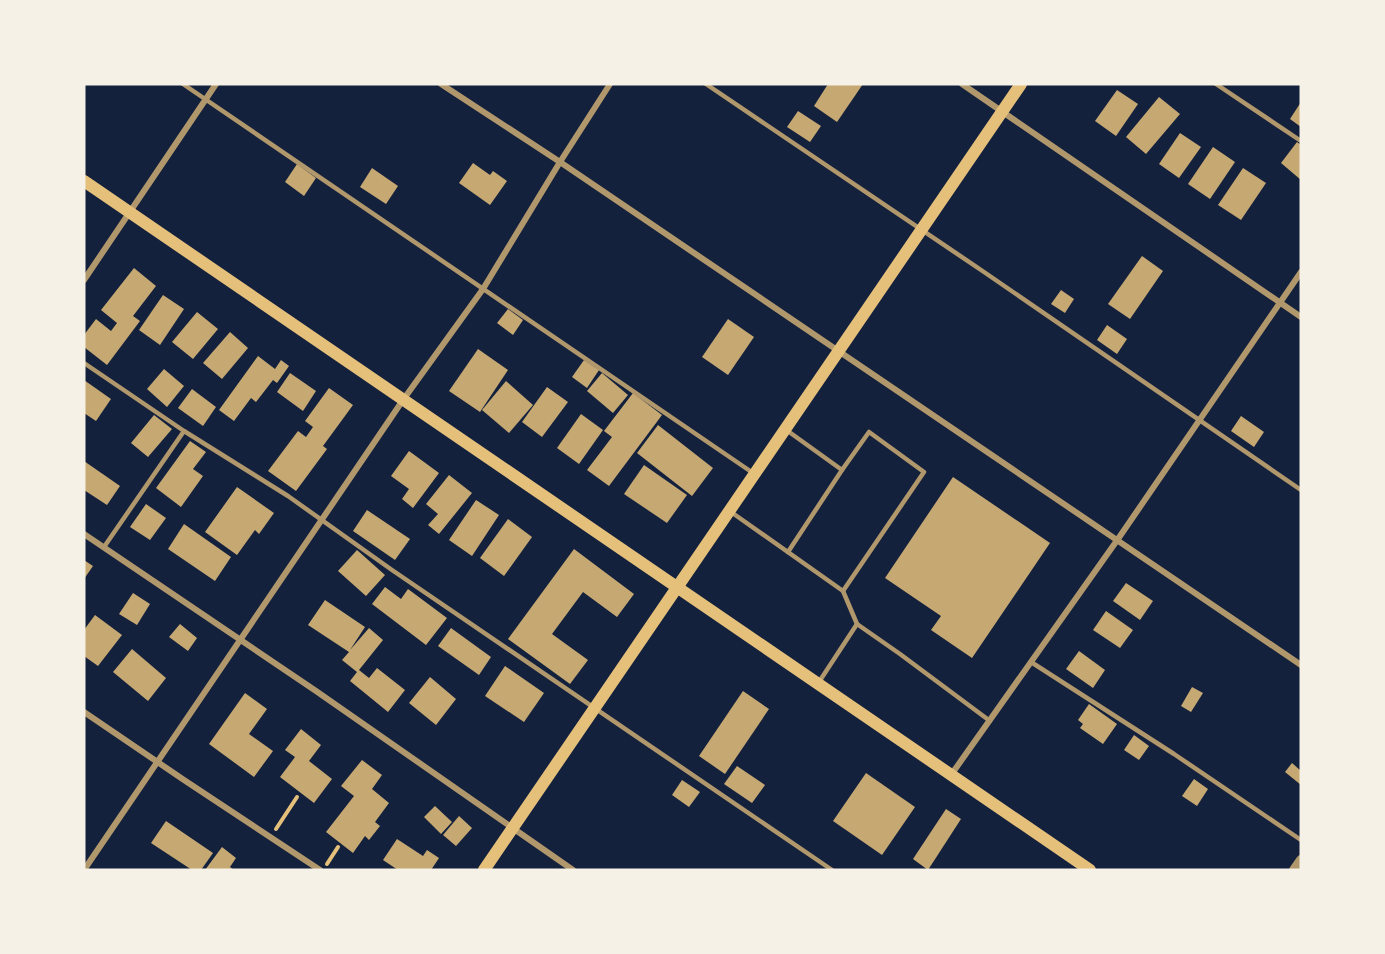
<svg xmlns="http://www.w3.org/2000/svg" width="1385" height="954" viewBox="0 0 1385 954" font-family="'Alegreya Sans',sans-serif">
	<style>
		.building { fill: #c6a872 }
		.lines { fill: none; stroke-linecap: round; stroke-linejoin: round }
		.path { stroke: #e5c07b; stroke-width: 4 }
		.service { stroke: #b1986c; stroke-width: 4.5 }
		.minor { stroke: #b1986c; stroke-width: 6 }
		.tertiary { stroke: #b1986c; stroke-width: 10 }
		.secondary { stroke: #e5c07b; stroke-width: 12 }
	</style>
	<rect width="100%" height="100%" fill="#14213d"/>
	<g class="building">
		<path d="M828,84H863L837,122L814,106Z"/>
		<path d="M1117,90L1138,104L1116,136L1095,121Z"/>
		<path d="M1159,97L1180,114L1146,154L1126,137Z"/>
		<path d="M1301,102V127L1290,119Z"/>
		<path d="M798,111L821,126L810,142L787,127Z"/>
		<path d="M1180,133L1201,147L1179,178L1159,164Z"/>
		<path d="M1297,142L1301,145V180L1281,163Z"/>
		<path d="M1213,147L1235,162L1210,199L1188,184Z"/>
		<path d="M473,163L490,175L493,171L507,181L490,205L459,183Z"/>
		<path d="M297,164L316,178L304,196L285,182Z"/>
		<path d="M372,168L398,186L386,204L360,187Z"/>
		<path d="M1243,168L1266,183L1241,220L1218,205Z"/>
		<path d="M1142,256L1163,271L1130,319L1108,304Z"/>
		<path d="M134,268L156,286L133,316L140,321L107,365L84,347V335L96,319L111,331L117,323L101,310Z"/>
		<path d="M1061,290L1074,299L1065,313L1051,304Z"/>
		<path d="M163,295L184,309L160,345L139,330Z"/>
		<path d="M508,309L523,320L513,335L497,323Z"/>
		<path d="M197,312L218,329L193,359L172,342Z"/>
		<path d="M728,319L754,337L728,375L702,357Z"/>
		<path d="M1107,325L1127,339L1117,354L1097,340Z"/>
		<path d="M230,332L248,348L222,379L203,363Z"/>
		<path d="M478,349L508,370L480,412L449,391Z"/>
		<path d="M258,356L275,369L281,360L289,366L277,383L273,380L256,402L251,398L234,421L219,410Z"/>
		<path d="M584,360L599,370L587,388L572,377Z"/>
		<path d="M164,369L184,386L167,407L147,389Z"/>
		<path d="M290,373L316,391L303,411L277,392Z"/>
		<path d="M602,373L628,395L613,413L587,391Z"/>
		<path d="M84,380L111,399L96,421L84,413Z"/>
		<path d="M506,381L533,405L509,433L482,410Z"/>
		<path d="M547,387L568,402L542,437L522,422Z"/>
		<path d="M329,388L353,405L323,446L327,449L296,491L268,471L298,431L306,437L313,427L305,421Z"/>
		<path d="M192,389L216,407L203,426L178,408Z"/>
		<path d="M633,393L662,415L609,486L587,470L612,437L604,431Z"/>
		<path d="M581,414L603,430L579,464L557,448Z"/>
		<path d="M154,415L172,429L148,457L131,443Z"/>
		<path d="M1241,416L1264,432L1254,447L1231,431Z"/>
		<path d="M658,425L713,468L692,496L637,453Z"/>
		<path d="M190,441L206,452L193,469L203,476L181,507L156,488Z"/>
		<path d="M409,451L439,473L413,508L402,499L409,489L391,476Z"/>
		<path d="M84,461L120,486L107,505L84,490Z"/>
		<path d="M644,465L687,495L667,523L624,494Z"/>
		<path d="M449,475L472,493L439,534L428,525L438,514L426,504Z"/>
		<path d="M953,477L1050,543L972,658L931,630L941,616L885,578Z"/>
		<path d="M237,487L274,513L259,534L255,530L237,555L205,532Z"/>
		<path d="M476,500L499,515L472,556L449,540Z"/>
		<path d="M146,504L166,518L150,540L130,527Z"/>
		<path d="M367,510L410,539L395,560L353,531Z"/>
		<path d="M508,519L532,537L504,576L480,558Z"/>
		<path d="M184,524L231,557L215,581L168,549Z"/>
		<path d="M574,549L634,594L617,617L583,592L552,634L588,660L570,684L508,639Z"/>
		<path d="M357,550L385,575L366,596L338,571Z"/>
		<path d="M84,560L93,566L84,579Z"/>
		<path d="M1126,583L1153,601L1140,620L1113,601Z"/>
		<path d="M385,587L401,599L408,589L447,618L426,645L372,604Z"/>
		<path d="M133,593L150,604L137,625L119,614Z"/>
		<path d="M325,600L365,627L350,650L369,628L383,640L359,670L369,678L377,668L405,690L388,712L350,681L357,672L342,660L349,652L308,625Z"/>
		<path d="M1106,611L1133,630L1120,648L1093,630Z"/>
		<path d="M95,615L122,635L98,666L84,656V630Z"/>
		<path d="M180,624L197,638L188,651L169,637Z"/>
		<path d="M451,628L491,657L479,675L438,646Z"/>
		<path d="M132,649L166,678L148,701L113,672Z"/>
		<path d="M1079,651L1105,670L1093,688L1066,669Z"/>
		<path d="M505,666L544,693L524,722L485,696Z"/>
		<path d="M430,677L456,699L436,725L409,703Z"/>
		<path d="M1192,687L1203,693L1191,712L1181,706Z"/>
		<path d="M743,691L769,709L725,774L699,756Z"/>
		<path d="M245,693L267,709L249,734L273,751L254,777L209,744Z"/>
		<path d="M1089,704L1117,724L1103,744L1080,728L1083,724L1078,720Z"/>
		<path d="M301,729L321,745L309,761L332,779L314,803L280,777L295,757L285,750Z"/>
		<path d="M1134,735L1149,746L1139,760L1124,750Z"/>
		<path d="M362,760L382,775L372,789L389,803L375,822L380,826L369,840L365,836L353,853L326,832L354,796L341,786Z"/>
		<path d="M1292,763L1301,771V785L1285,772Z"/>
		<path d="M737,766L765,785L752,803L724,784Z"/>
		<path d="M866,773L915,807L882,855L833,821Z"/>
		<path d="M1194,779L1208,789L1197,806L1182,796Z"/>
		<path d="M682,780L700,792L689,807L672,795Z"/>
		<path d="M435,806L452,822L441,834L424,817Z"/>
		<path d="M946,809L961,819L928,870L913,859Z"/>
		<path d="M459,816L472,828L456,846L443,835Z"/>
		<path d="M166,821L213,853L201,870H192L151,843Z"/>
		<path d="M397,839L423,856L427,850L439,858L431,870H398L383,860Z"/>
		<path d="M222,847L236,858L230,867L234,870H205Z"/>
	</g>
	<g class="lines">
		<g class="path">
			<path d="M276,829L297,797"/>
			<path d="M327,864L338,847"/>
		</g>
		<g class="service">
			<path d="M183,84L753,473"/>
			<path d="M706,84L984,272L1301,490"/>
			<path d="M1216,84L1301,141"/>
			<path d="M84,363L184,431L288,496L392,570L832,870"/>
			<path d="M731,512L843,591L924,472L869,432L842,470L785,429"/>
			<path d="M104,547L184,431"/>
			<path d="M788,552L842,470"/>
			<path d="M843,591L857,624L900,654L990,721"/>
			<path d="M1031,662L1174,754L1301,840"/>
			<path d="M819,682L857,624"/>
		</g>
		<g class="minor">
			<path d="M441,84L560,162L1301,665"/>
			<path d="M962,84L1301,317"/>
			<path d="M84,280L216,84"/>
			<path d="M84,534L316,691L573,870"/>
			<path d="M84,712L184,780L320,870"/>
			<path d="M951,775L1118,539L1301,272"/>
			<path d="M84,870L403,400L483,289L560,162L610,84"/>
		</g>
		<path class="tertiary" d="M1294,870L1301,860"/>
		<g class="secondary">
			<path d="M84,181L1090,870"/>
			<path d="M484,870L1021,84"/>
		</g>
	</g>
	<rect width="1385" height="954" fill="none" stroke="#f6f1e7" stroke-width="171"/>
</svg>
